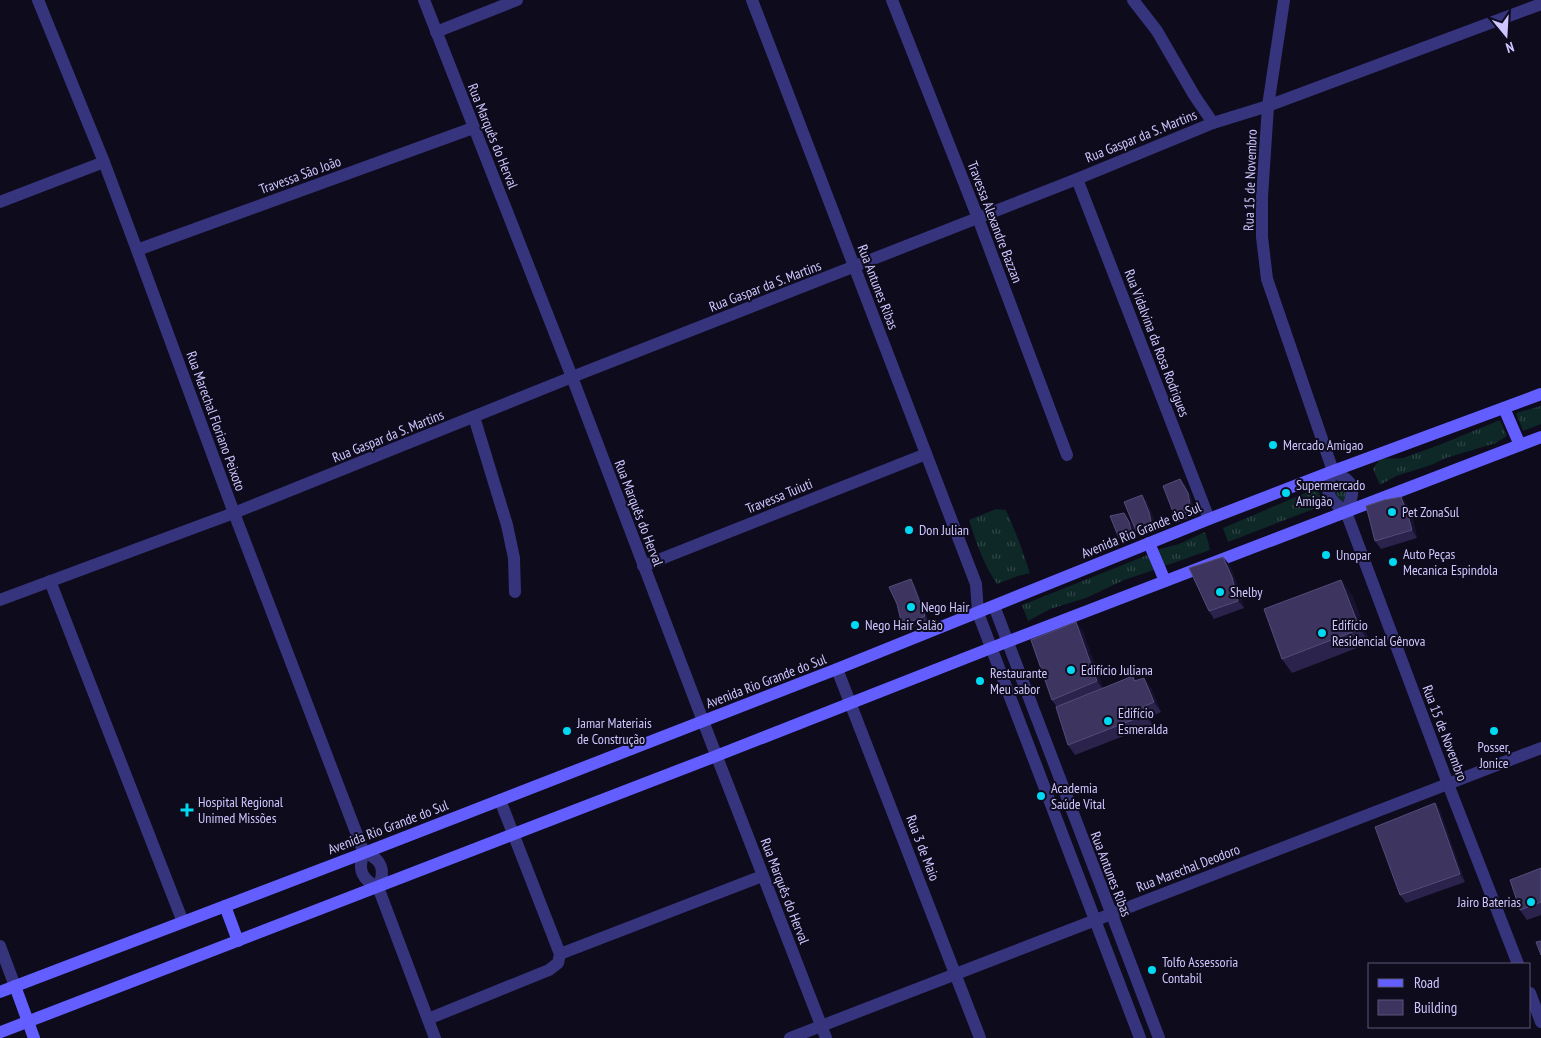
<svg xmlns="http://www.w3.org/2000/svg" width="1541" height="1038" viewBox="0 0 1541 1038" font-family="'PT Sans Narrow',sans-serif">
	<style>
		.grass { fill: url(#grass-tufts) }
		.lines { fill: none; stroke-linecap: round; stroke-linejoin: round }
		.minor { stroke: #37347e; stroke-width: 12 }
		.tertiary { stroke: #37347e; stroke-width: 12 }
		.secondary { stroke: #635eff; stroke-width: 12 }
		.wall { fill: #2b234c }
		.shaded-wall { fill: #181231 }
		.building { fill: #3d3560; stroke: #544c79 }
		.poi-dot { fill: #00d9f2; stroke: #0e0b1d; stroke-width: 2 }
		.labels { text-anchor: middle; stroke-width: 4; stroke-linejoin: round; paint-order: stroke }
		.street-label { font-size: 14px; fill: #cec7ff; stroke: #0e0b1d }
		.poi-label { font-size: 14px; fill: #cec7ff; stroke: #0e0b1d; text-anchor: start }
	</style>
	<defs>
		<pattern id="grass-tufts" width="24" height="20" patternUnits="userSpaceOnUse" patternTransform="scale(1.25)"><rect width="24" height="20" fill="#0e2727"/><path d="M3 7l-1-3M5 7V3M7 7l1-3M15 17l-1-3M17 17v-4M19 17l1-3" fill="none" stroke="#304547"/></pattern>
	</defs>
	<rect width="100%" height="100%" fill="#0e0b1d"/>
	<g class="grass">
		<path d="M1541,406V424L1523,431L1516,413Z"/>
		<path d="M1500,420L1507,436L1496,443L1446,458L1431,465L1396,476L1380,485L1373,469L1380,459L1403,458L1439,445Z"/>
		<path d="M1335,477L1349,488L1344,503L1337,501L1332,480Z"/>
		<path d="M1317,488L1324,505L1228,542L1223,528Z"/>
		<path d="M996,509L1006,510C1015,530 1023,551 1030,573L1018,576L997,584C984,565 976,543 969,520Z"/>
		<path d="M1205,532L1208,541L1210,550L1162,567L1156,550L1179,544Z"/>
		<path d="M1150,554L1160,568L1124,580L1086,598L1050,609L1028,621L1022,605Z"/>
	</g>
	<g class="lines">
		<g class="minor">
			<path d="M424,0L572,377L703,721"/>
			<path d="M752,0L976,584L978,613"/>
			<path d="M892,0L978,218L1067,455"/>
			<path d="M1133,0L1157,31L1194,95L1213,123"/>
			<path d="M436,32L517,0"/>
			<path d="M1077,179L1209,519"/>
			<path d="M0,202L104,162"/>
			<path d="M137,250L473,128"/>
			<path d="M474,417L507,525L514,558L515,592"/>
			<path d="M643,566L926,454"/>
			<path d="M50,581L183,922"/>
			<path d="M0,600L234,513L572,377L1077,179L1213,123L1268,106L1541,4"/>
			<path d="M837,669L980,1038"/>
			<path d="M560,954L762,876"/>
			<path d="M428,1019L549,970L558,963L560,954L500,800"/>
			<path d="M790,1038L1541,748"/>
		</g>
		<g class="tertiary">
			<path d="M38,0L104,162L137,250L234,513L364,853C357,869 362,880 378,887L435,1038"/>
			<path d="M1284,0L1268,106L1262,197V237L1267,279L1333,471C1324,492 1327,499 1346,512L1448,784L1518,964"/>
			<path d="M1333,471C1356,483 1356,488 1346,512"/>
			<path d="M994,606L1159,1038"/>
			<path d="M978,613L1140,1038"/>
			<path d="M703,721L826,1038"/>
			<path d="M364,853C382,858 386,871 378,887"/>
			<path d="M0,946L15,986"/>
			<path d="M1530,993L1541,1022"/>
		</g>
		<g class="secondary">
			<path d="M1504,408L1520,445"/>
			<path d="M1149,543L1165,581"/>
			<path d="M225,906L238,941"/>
			<path d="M15,986L34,1038"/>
			<path d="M0,992L364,853L837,669L1209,519L1333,471L1541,394"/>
			<path d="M1,1032L716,756L991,648L1541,437"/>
		</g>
	</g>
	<g class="wall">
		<path d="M1180,479L1184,484L1191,498L1195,515L1178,523L1175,517Z"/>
		<path d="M1146,500L1153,517L1155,531L1140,536L1136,531Z"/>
		<path d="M1407,505L1413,520L1417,538L1381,549L1375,541Z"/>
		<path d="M1124,513L1133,527L1136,539L1122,543L1119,538Z"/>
		<path d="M1223,557L1229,564L1237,584L1244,608L1214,619L1209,611Z"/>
		<path d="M915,585L928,621L906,630L902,625Z"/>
		<path d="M1352,595L1370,643L1292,673L1282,659Z"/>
		<path d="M1083,632L1103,688L1133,676L1136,681L1151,688L1161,712L1150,717L1152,725L1075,755L1068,745L1056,706L1052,700Z"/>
		<path d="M1435,803L1440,811L1465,882L1406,903L1400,895Z"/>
		<path d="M1541,868V915L1527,920L1520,910Z"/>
	</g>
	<g class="shaded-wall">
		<path d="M1180,479L1184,484L1191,498L1195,515L1191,510Z"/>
		<path d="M1142,495L1146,500L1153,517L1155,531L1152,526Z"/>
		<path d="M1401,497L1407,505L1413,520L1417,538L1412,530Z"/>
		<path d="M1124,513L1133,527L1136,539L1132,534Z"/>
		<path d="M1223,557L1229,564L1237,584L1244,608L1238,601Z"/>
		<path d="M911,579L915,585L928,621L925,616Z"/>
		<path d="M1341,580L1352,595L1370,643L1360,629Z"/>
		<path d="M1076,622L1083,632L1104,691L1097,681Z"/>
		<path d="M1144,678L1151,688L1161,712L1154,702Z"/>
		<path d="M1143,707L1150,717L1152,725L1145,715Z"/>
		<path d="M1435,803L1440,811L1465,882L1460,874Z"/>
	</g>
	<g class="building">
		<path d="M1180,479L1188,493L1191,510L1175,517L1163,486Z"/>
		<path d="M1142,495L1149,512L1152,526L1136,531L1124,502Z"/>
		<path d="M1401,497L1407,512L1412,530L1375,541L1366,506L1384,500Z"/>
		<path d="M1124,513L1129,522L1132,534L1119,538L1110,516Z"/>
		<path d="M1223,557L1232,577L1238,601L1209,611L1189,568Z"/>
		<path d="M911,579L925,616L902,625L897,604L889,587Z"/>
		<path d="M1341,580L1360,629L1282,659L1264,609Z"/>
		<path d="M1076,622L1097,681L1052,700L1031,640Z"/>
		<path d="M1133,676L1134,681L1144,678L1154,702L1143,707L1145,715L1068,745L1056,707Z"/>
		<path d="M1435,803L1460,874L1400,895L1375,827Z"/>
		<path d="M1541,868V902L1520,910L1510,880Z"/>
		<path d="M1541,941V955L1536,942Z"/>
	</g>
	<g class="poi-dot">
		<circle cx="1273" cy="445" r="5"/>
		<circle cx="1286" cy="493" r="5"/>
		<circle cx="1392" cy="512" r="5"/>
		<circle cx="909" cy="530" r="5"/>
		<circle cx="1326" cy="555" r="5"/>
		<circle cx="1393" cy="562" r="5"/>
		<circle cx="1220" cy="592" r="5"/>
		<circle cx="911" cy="607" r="5"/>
		<circle cx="855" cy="625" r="5"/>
		<circle cx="1322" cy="633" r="5"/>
		<circle cx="1071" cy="670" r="5"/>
		<circle cx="980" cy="681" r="5"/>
		<circle cx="1108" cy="721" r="5"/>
		<circle cx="567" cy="731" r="5"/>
		<circle cx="1494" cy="731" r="5"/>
		<circle cx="1041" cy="796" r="5"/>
		<path d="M184.5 802.5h5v5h5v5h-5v5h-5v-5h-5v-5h5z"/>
		<circle cx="1531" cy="902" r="5"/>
		<circle cx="1152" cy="970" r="5"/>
	</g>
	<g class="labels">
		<g class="street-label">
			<text transform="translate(493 136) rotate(68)" y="5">Rua Marquês do Herval</text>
			<text transform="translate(1141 136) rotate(-22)" y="5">Rua Gaspar da S. Martins</text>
			<text transform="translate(300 175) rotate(-20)" y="5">Travessa São João</text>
			<text transform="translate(1250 180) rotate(-88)" y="5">Rua 15 de Novembro</text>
			<text transform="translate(995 222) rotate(69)" y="5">Travessa Alexandre Bazzan</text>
			<text transform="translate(765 286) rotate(-21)" y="5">Rua Gaspar da S. Martins</text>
			<text transform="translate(878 287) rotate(69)" y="5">Rua Antunes Ribas</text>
			<text transform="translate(1157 343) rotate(69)" y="5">Rua Vidalvina da Rosa Rodrigues</text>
			<text transform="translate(216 421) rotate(70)" y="5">Rua Marechal Floriano Peixoto</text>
			<text transform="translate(388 436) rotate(-22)" y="5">Rua Gaspar da S. Martins</text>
			<text transform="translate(779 496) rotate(-22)" y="5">Travessa Tuiuti</text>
			<text transform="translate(639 513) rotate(69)" y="5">Rua Marquês do Herval</text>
			<text transform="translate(1141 530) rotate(-22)" y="5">Avenida Rio Grande do Sul</text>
			<text transform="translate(766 681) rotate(-21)" y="5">Avenida Rio Grande do Sul</text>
			<text transform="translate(1445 733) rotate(69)" y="5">Rua 15 de Novembro</text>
			<text transform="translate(388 827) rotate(-21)" y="5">Avenida Rio Grande do Sul</text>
			<text transform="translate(923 848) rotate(69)" y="5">Rua 3 de Maio</text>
			<text transform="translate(1188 868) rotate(-21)" y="5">Rua Marechal Deodoro</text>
			<text transform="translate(1111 874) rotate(69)" y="5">Rua Antunes Ribas</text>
			<text transform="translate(785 891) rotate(69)" y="5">Rua Marquês do Herval</text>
		</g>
		<g class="poi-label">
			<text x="1283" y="450">Mercado Amigao</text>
			<text x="1296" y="490">Supermercado<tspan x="1296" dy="16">Amigão</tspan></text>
			<text x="1402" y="517">Pet ZonaSul</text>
			<text x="919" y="535">Don Julian</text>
			<text x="1403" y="559">Auto Peças<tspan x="1403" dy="16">Mecanica Espindola</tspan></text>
			<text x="1336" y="560">Unopar</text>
			<text x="1230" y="597">Shelby</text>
			<text x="921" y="612">Nego Hair</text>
			<text x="865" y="630">Nego Hair Salão</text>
			<text x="1332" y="630">Edifício<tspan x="1332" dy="16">Residencial Gênova</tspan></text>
			<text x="1081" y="675">Edifício Juliana</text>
			<text x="990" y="678">Restaurante<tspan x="990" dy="16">Meu sabor</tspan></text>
			<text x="1118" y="718">Edifício<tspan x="1118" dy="16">Esmeralda</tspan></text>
			<text x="577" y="728">Jamar Materiais<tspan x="577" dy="16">de Construção</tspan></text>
			<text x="1494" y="752" text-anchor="middle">Posser,<tspan x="1494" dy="16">Jonice</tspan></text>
			<text x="1051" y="793">Academia<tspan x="1051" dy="16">Saúde Vital</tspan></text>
			<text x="198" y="807">Hospital Regional<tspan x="198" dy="16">Unimed Missões</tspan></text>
			<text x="1521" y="907" text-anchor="end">Jairo Baterias</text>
			<text x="1162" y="967">Tolfo Assessoria<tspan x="1162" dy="16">Contabil</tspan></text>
		</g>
	</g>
	<rect x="1368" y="963" width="162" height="65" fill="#0e0b1d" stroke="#5b5677"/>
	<rect x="1378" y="979" width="25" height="8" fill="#635eff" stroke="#5b5677"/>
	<text x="1414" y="988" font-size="15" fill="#cec7ff">Road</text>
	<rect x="1378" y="1000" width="25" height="15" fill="#3d3560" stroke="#5b5677"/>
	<text x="1414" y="1013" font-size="15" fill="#cec7ff">Building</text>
	<g transform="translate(1506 35) rotate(162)" stroke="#0e0b1d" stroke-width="4" paint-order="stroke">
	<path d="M0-4L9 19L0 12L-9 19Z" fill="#cec7ff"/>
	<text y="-8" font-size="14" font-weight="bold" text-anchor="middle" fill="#cec7ff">N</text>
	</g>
</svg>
